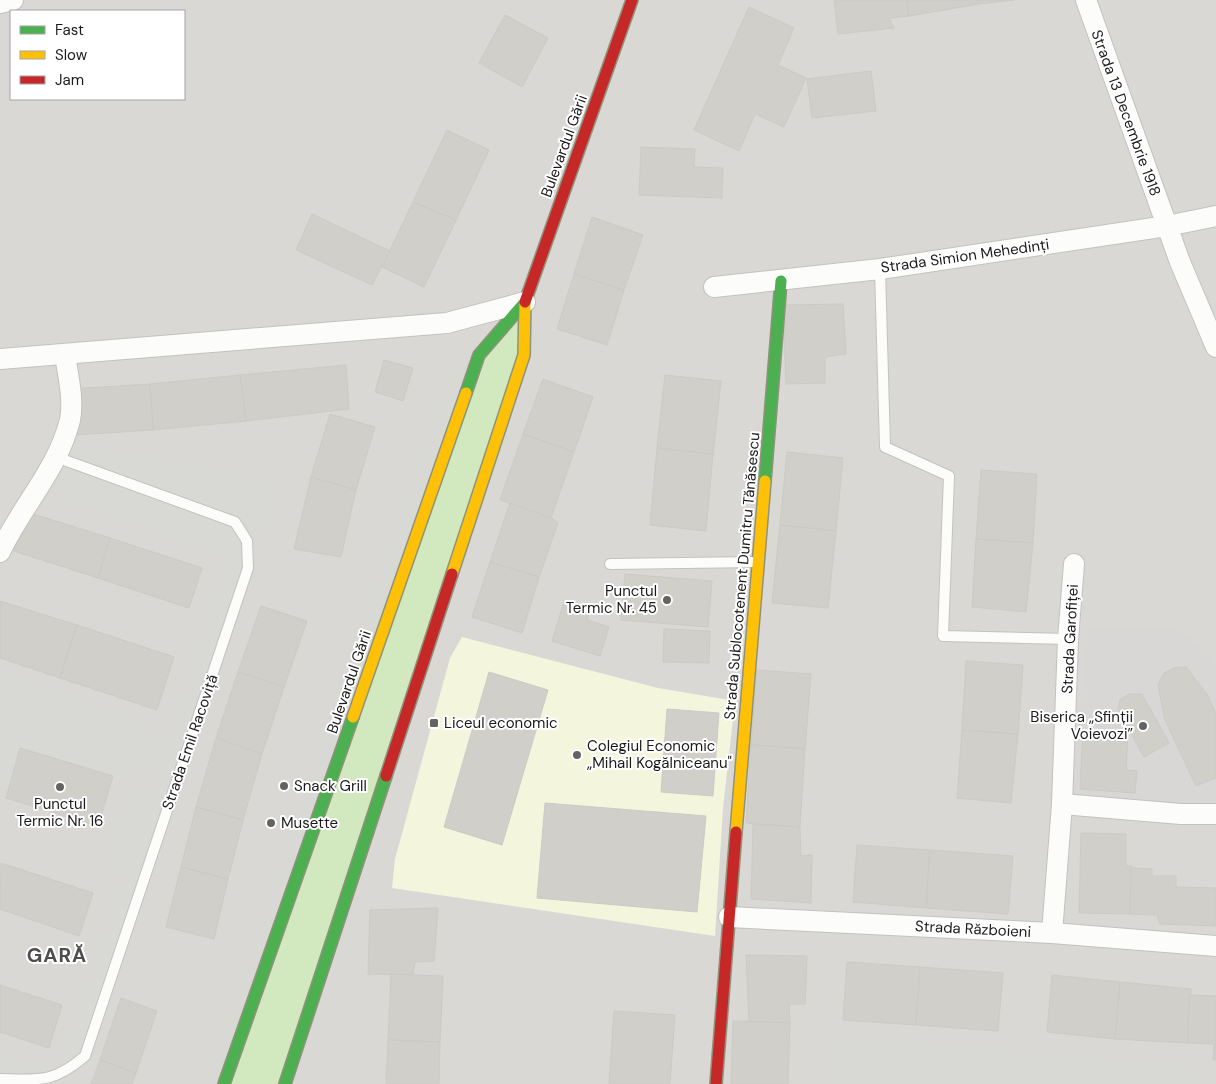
<svg xmlns="http://www.w3.org/2000/svg" width="1216" height="1084" viewBox="0 0 1216 1084" font-family="'DM Sans',sans-serif">
	<style>
		.residential { fill: #d9d8d5; fill-rule: evenodd }
		.education { fill: #f3f5dc }
		.religious { fill: #d8d7d5 }
		.grass { fill: #d2e9c0 }
		.parking { fill: #d8d8d5 }
		.building { fill: #d0cfca; stroke: #cdcac5 }
		.lines { fill: none; stroke-linecap: round; stroke-linejoin: round }
		.lane-casing { stroke: #c2c2bf; stroke-width: 12 }
		.street-casing { stroke: #c2c2bf; stroke-width: 22 }
		.fast-casing { stroke: #8f937c; stroke-width: 14 }
		.slow-casing { stroke: #8f937c; stroke-width: 14 }
		.jam-casing { stroke: #8f937c; stroke-width: 14 }
		.lane { stroke: #fcfcfb; stroke-width: 10 }
		.street { stroke: #fcfcfb; stroke-width: 20 }
		.fast { stroke: #4caf50; stroke-width: 11 }
		.slow { stroke: #ffc107; stroke-width: 11 }
		.jam { stroke: #c62828; stroke-width: 11 }
		.poi-dot { fill: #636361; stroke: #fff; stroke-width: 2 }
		.labels { text-anchor: middle; stroke-width: 4; stroke-linejoin: round; paint-order: stroke }
		.street-label { font-size: 15px; fill: #1b1b1b; stroke: #fff }
		.poi-label { font-size: 15px; fill: #1b1b1b; stroke: #fff; text-anchor: start }
		.district-label { font-size: 20px; font-weight: bold; letter-spacing: 1px; fill: #4e4e4e; stroke: #fff }
	</style>
	<rect width="100%" height="100%" fill="#eae9e3"/>
	<path class="residential" d="M0,0H1216V1084H0ZM11,11H184V99H11Z"/>
	<path class="education" d="M462,637L658,688L735,701L723,808L715,936L392,888L395,859L450,658Z"/>
	<path class="religious" d="M1173,627L1210,654L1216,667V800L1189,806L1071,796L1088,629Z"/>
	<path class="grass" d="M525,302L524,355L285,1084H224L479,355Z"/>
	<g class="parking">
		<path d="M450,364L475,366L224,1084H206Z"/>
		<path d="M79,446L282,482L248,568L85,1056L65,1051L123,872L102,866L127,786L152,793L160,768L139,762L133,782L21,748L0,818V671L149,724L146,736L169,741L226,555L53,497Z"/>
		<path d="M837,1035L1198,1069L1197,1084H836Z"/>
		<path d="M0,1059L48,1060L43,1080L0,1079Z"/>
	</g>
	<g class="building">
		<path d="M834,0H907L909,16L889,18L894,28L838,34Z"/>
		<path d="M907,0H979V4L909,16Z"/>
		<path d="M979,0H1014L979,4Z"/>
		<path d="M749,7L794,28L778,65L806,78L784,127L755,114L739,151L694,130Z"/>
		<path d="M505,15L548,38L522,87L479,63Z"/>
		<path d="M871,71L876,111L812,118L807,79Z"/>
		<path d="M447,130L489,150L456,220L413,202Z"/>
		<path d="M641,147L695,149L694,167L723,168L722,198L639,195Z"/>
		<path d="M413,202L456,220L424,287L382,267Z"/>
		<path d="M312,214L390,251L372,285L296,250Z"/>
		<path d="M592,217L643,235L624,290L574,274Z"/>
		<path d="M574,274L624,290L607,345L557,329Z"/>
		<path d="M843,304L846,354L825,357V383L786,384L783,305Z"/>
		<path d="M384,360L413,368L403,401L375,392Z"/>
		<path d="M346,365L349,409L246,421L240,375Z"/>
		<path d="M240,375L246,421L153,430L150,384Z"/>
		<path d="M665,375L721,381L713,454L657,448Z"/>
		<path d="M543,379L593,397L574,452L523,434Z"/>
		<path d="M150,384L153,430L74,435L71,389Z"/>
		<path d="M330,414L375,427L356,490L311,477Z"/>
		<path d="M523,434L574,452L551,518L500,500Z"/>
		<path d="M657,448L713,454L706,531L650,525Z"/>
		<path d="M787,452L843,458L836,531L780,525Z"/>
		<path d="M981,470L1037,474L1033,543L976,539Z"/>
		<path d="M311,477L356,490L341,557L294,549Z"/>
		<path d="M510,503L551,518L558,523L539,577L490,562Z"/>
		<path d="M27,512L110,538L98,578L14,551Z"/>
		<path d="M780,525L836,531L828,608L772,603Z"/>
		<path d="M110,538L202,568L189,608L98,578Z"/>
		<path d="M976,539L1033,543L1026,612L972,607Z"/>
		<path d="M490,562L539,577L522,633L472,617Z"/>
		<path d="M625,574L712,581L708,627L621,620Z"/>
		<path d="M0,601L77,625L60,678L0,658Z"/>
		<path d="M564,602L590,610L587,620L609,627L600,656L552,641Z"/>
		<path d="M261,606L307,621L284,687L238,672Z"/>
		<path d="M77,625L174,657L157,710L60,678Z"/>
		<path d="M664,629L710,631L709,663L663,662Z"/>
		<path d="M966,661L1023,665L1018,734L962,730Z"/>
		<path d="M1186,667L1208,696L1216,714V778L1196,786L1165,720L1158,685L1164,673L1174,668Z"/>
		<path d="M757,670L811,674L805,749L751,745Z"/>
		<path d="M238,672L284,687L262,754L216,738Z"/>
		<path d="M489,672L548,690L502,845L444,827Z"/>
		<path d="M1129,694H1142L1169,743L1144,757L1118,709L1120,700Z"/>
		<path d="M667,709L719,713L713,796L661,792Z"/>
		<path d="M962,730L1018,734L1011,803L957,798Z"/>
		<path d="M1083,730L1128,733L1126,770L1137,771L1135,793L1080,789Z"/>
		<path d="M216,738L262,754L243,820L196,807Z"/>
		<path d="M751,745L805,749L800,827L746,823Z"/>
		<path d="M20,748L113,776L98,826L6,798Z"/>
		<path d="M545,803L706,816L697,912L537,898Z"/>
		<path d="M196,807L243,820L228,879L181,867Z"/>
		<path d="M753,824L800,827L801,856L812,855L811,903L751,899Z"/>
		<path d="M1081,833L1126,834V866H1132L1130,914L1079,913Z"/>
		<path d="M857,845L930,850L926,908L853,902Z"/>
		<path d="M930,850L1013,856L1008,914L926,908Z"/>
		<path d="M1,863L93,893L79,936L0,909Z"/>
		<path d="M181,867L228,879L214,939L166,927Z"/>
		<path d="M1131,868L1152,869V876H1176V887L1216,888V926L1160,924L1157,915L1130,914Z"/>
		<path d="M438,908L434,961L415,962L413,975L368,974L370,910Z"/>
		<path d="M746,955L807,956L805,1004H789L790,1023L749,1021Z"/>
		<path d="M847,962L920,967L916,1025L843,1020Z"/>
		<path d="M920,967L1003,973L998,1031L916,1025Z"/>
		<path d="M391,974L443,976L440,1042L388,1040Z"/>
		<path d="M1052,975L1120,982L1115,1039L1047,1032Z"/>
		<path d="M1120,982L1191,989L1188,1043L1115,1039Z"/>
		<path d="M0,985L62,1005L49,1048L0,1032Z"/>
		<path d="M1189,995L1216,996V1060H1213L1214,1044L1188,1043Z"/>
		<path d="M121,998L157,1011L136,1073L100,1060Z"/>
		<path d="M614,1011L675,1015L670,1084H609Z"/>
		<path d="M733,1021L790,1023L788,1084H731Z"/>
		<path d="M388,1040L440,1042L439,1084H386Z"/>
		<path d="M100,1060L136,1073L132,1084H91Z"/>
	</g>
	<g class="lines">
		<g class="lane-casing">
			<g id="lane">
				<path d="M880,269L885,447L949,476L943,636L1068,639"/>
				<path d="M610,564L757,562"/>
				<path d="M0,1079C39,1080 54,1083 85,1056L248,568L247,541L235,522L56,457"/>
			</g>
		</g>
		<g class="street-casing">
			<g id="street">
				<path d="M1086,0L1180,262L1216,347"/>
				<path d="M0,3L13,0"/>
				<path d="M714,287L880,269L1167,226L1216,216"/>
				<path d="M0,359L447,323L525,302"/>
				<path d="M0,552C21,507 58,469 70,420C74,400 68,375 65,355"/>
				<path d="M1062,804L1181,814H1216"/>
				<path d="M729,917L1052,933L1216,946"/>
				<path d="M1052,933L1062,804L1068,639L1074,564"/>
			</g>
		</g>
		<g class="fast-casing">
			<g id="fast">
				<path d="M466,393L479,355L525,302"/>
				<path d="M765,481L781,281"/>
				<path d="M224,1084L353,717"/>
				<path d="M285,1084L386,776"/>
			</g>
		</g>
		<g class="slow-casing">
			<g id="slow">
				<path d="M452,574L524,355L525,302"/>
				<path d="M353,717L466,393"/>
				<path d="M736,832L765,481"/>
			</g>
		</g>
		<g class="jam-casing">
			<g id="jam">
				<path d="M525,302L632,0"/>
				<path d="M386,776L452,574"/>
				<path d="M716,1084L736,832"/>
			</g>
		</g>
		<use href="#lane" class="lane"/>
		<use href="#street" class="street"/>
		<use href="#fast" class="fast"/>
		<use href="#slow" class="slow"/>
		<use href="#jam" class="jam"/>
	</g>
	<g class="poi-dot">
		<circle cx="667" cy="600" r="5"/>
		<rect x="429" y="718" width="10" height="10" rx="2.5"/>
		<circle cx="1143" cy="726" r="5"/>
		<circle cx="577" cy="755" r="5"/>
		<circle cx="284" cy="786" r="5"/>
		<circle cx="60" cy="787" r="5"/>
		<circle cx="271" cy="823" r="5"/>
	</g>
	<g class="labels">
		<g class="street-label">
			<text transform="translate(1126 113) rotate(70)" y="5">Strada 13 Decembrie 1918</text>
			<text transform="translate(564 146) rotate(-70)" y="5">Bulevardul Gării</text>
			<text transform="translate(965 256) rotate(-8)" y="5">Strada Simion Mehedinți</text>
			<text transform="translate(742 576) rotate(-85)" y="5">Strada Sublocotenent Dumitru Tănăsescu</text>
			<text transform="translate(1070 639) rotate(-87)" y="5">Strada Garofiței</text>
			<text transform="translate(349 682) rotate(-71)" y="5">Bulevardul Gării</text>
			<text transform="translate(190 742) rotate(-71)" y="5">Strada Emil Racoviță</text>
			<text transform="translate(973 929) rotate(3)" y="5">Strada Războieni</text>
		</g>
		<g class="poi-label">
			<text x="657" y="596" text-anchor="end">Punctul<tspan x="657" dy="17">Termic Nr. 45</tspan></text>
			<text x="1133" y="722" text-anchor="end">Biserica „Sfinții<tspan x="1133" dy="17">Voievozi”</tspan></text>
			<text x="444" y="728">Liceul economic</text>
			<text x="587" y="751">Colegiul Economic<tspan x="587" dy="17">„Mihail Kogălniceanu"</tspan></text>
			<text x="294" y="791">Snack Grill</text>
			<text x="60" y="809" text-anchor="middle">Punctul<tspan x="60" dy="17">Termic Nr. 16</tspan></text>
			<text x="281" y="828">Musette</text>
		</g>
		<g class="district-label">
			<text x="57" y="962">GARĂ</text>
		</g>
	</g>
	<rect x="10" y="10" width="175" height="90" fill="#ffffff" stroke="#a4a4a4"/>
	<rect x="20" y="26" width="25" height="8" fill="#4caf50" stroke="#a4a4a4"/>
	<text x="55" y="35" font-size="15" fill="#1b1b1b">Fast</text>
	<rect x="20" y="51" width="25" height="8" fill="#ffc107" stroke="#a4a4a4"/>
	<text x="55" y="60" font-size="15" fill="#1b1b1b">Slow</text>
	<rect x="20" y="76" width="25" height="8" fill="#c62828" stroke="#a4a4a4"/>
	<text x="55" y="85" font-size="15" fill="#1b1b1b">Jam</text>
</svg>
